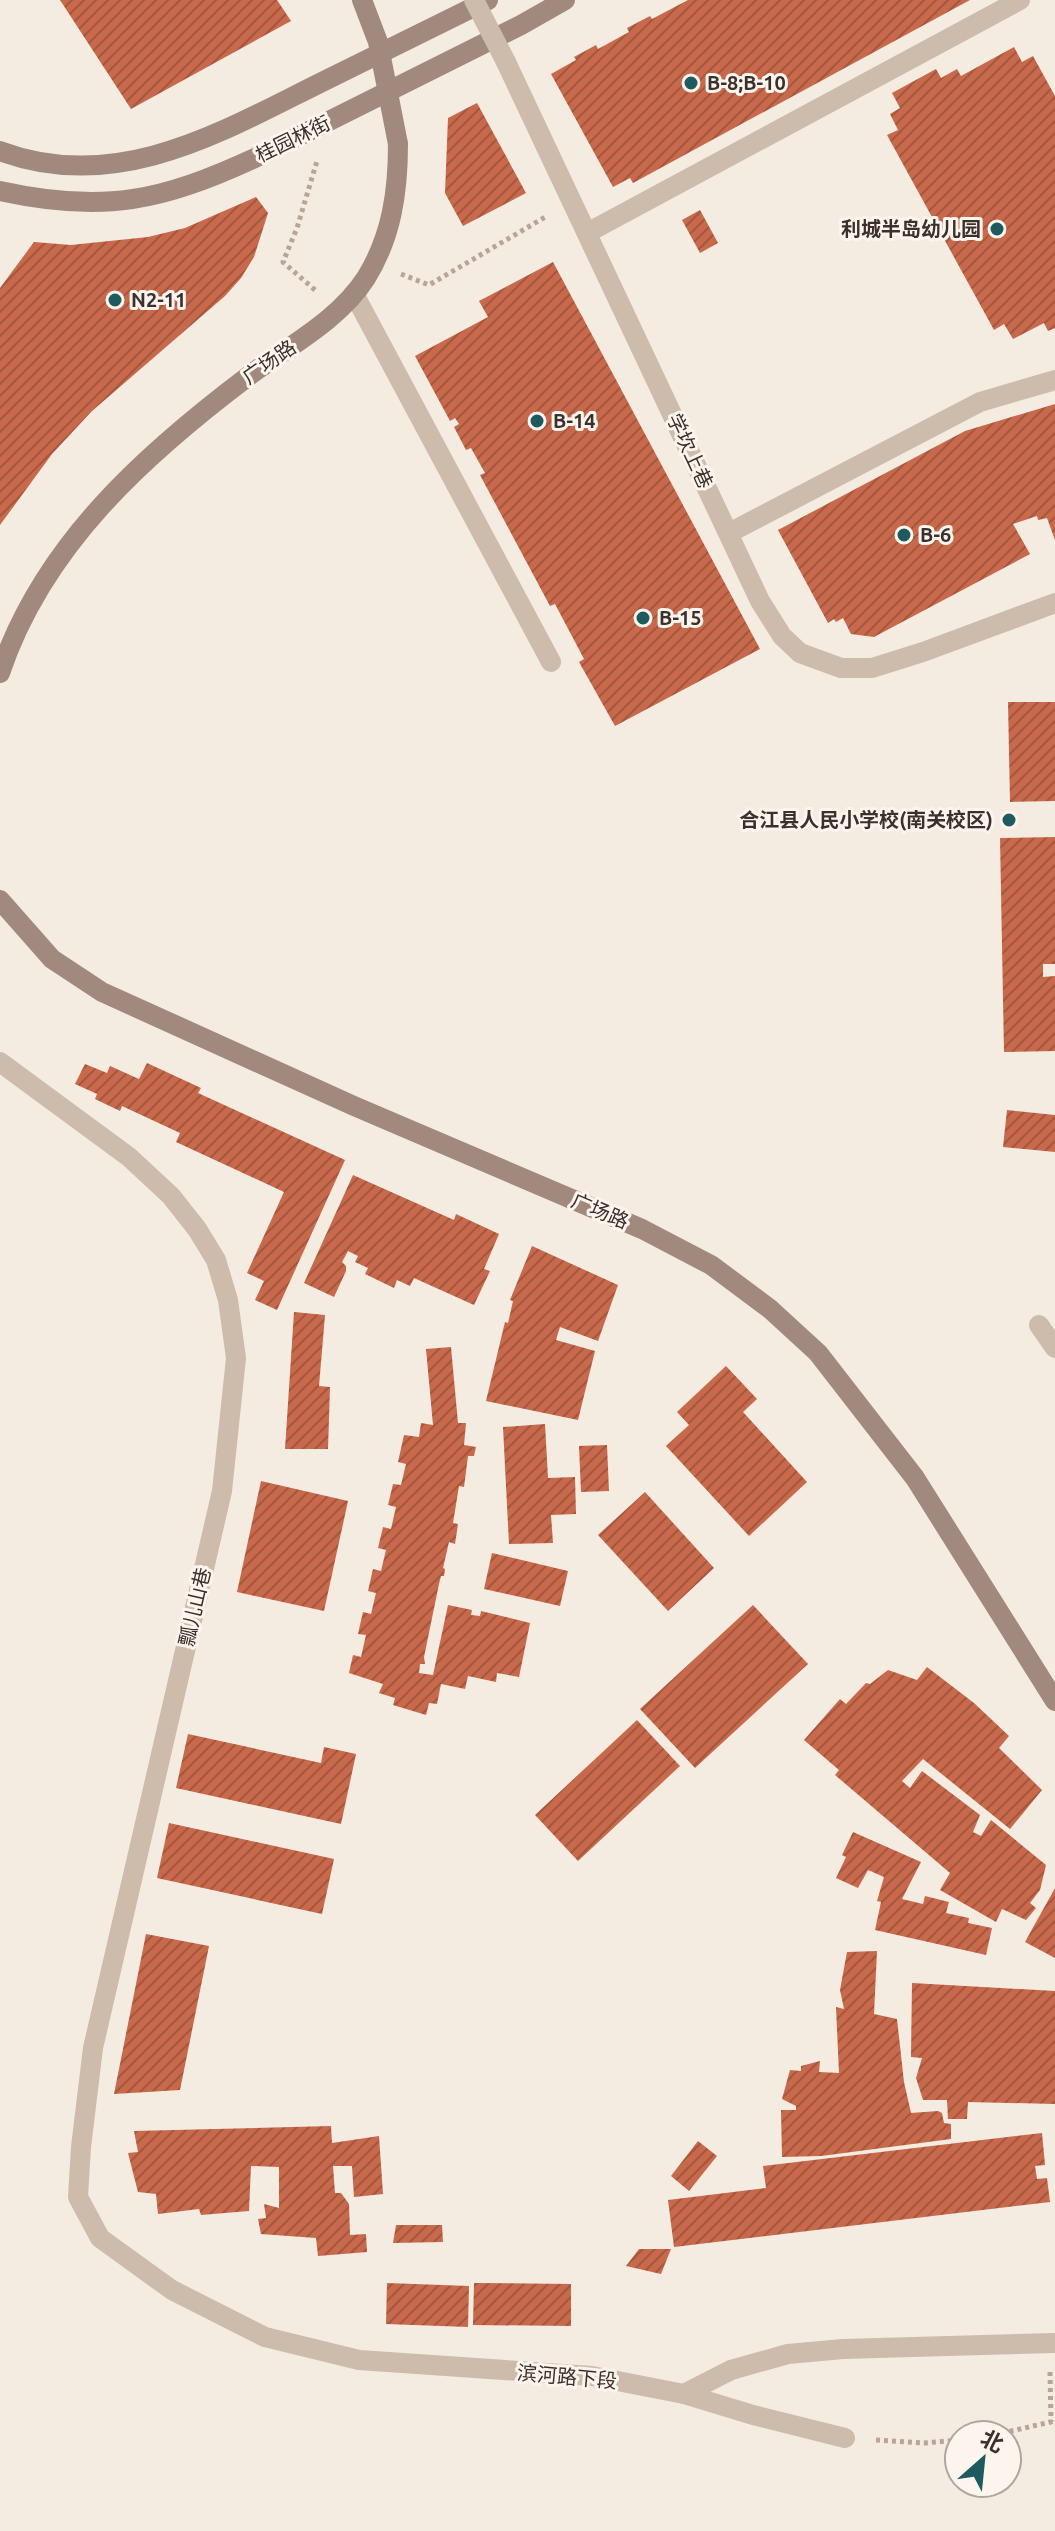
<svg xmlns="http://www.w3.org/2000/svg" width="1055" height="2531" viewBox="0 0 1055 2531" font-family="Ubuntu,'Noto Sans SC',sans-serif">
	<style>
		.building { fill: url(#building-hatch) }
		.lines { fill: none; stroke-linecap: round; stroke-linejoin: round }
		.path { stroke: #b9a596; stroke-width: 5; stroke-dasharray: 4 4; stroke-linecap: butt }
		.lane { stroke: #cdbbac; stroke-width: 20 }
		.street { stroke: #cdbbac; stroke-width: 20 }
		.secondary { stroke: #a18a7d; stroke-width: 20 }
		.street-bridge { stroke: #cdbbac; stroke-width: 20 }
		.secondary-bridge { stroke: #a18a7d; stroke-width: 20 }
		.poi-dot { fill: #1f5a5e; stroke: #fbf5ee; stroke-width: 3 }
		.labels { text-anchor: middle; stroke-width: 6; stroke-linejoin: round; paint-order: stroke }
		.poi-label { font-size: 20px; font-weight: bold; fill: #3b302b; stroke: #fbf5ee; text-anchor: start }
		.street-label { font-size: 20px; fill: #3b302b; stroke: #fbf5ee }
	</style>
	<defs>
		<pattern id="building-hatch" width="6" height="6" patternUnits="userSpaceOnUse" patternTransform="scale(2)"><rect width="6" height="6" fill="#c8694b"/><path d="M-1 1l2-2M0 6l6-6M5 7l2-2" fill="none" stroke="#a4573f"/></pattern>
	</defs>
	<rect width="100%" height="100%" fill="#f4ebe1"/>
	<g class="building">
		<path d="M60,0H277L291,21L131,109Z"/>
		<path d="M688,0H970L633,183L630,178L613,187L551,74L576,60L574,57L596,45L598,49L629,32L627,28L650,16L652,19Z"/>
		<path d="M1014,47L1022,62L1033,56L1055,96V328L1048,331L1044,323L1013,339L1004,324L994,330L887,135L898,130L890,114L900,108L892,93L936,69L941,78L957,69L961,76Z"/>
		<path d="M477,103L526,193L463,226L445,193L448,118Z"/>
		<path d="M256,197L268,213L254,257L241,278L225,296L92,411L52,454L0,525V288L34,242L71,245L148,237L185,228Z"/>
		<path d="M700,210L718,243L700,253L682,220Z"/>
		<path d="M553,262L760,649L615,726L579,662L584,659L555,604L550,606L480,475L485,473L471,448L466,450L454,427L459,424L455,418L450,421L415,356L488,317L479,301Z"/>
		<path d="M1055,404V540L1047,518L1038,520L1037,516L1013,524L1030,554L874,637L851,634L843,618L836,622L834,619L828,623L778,530L965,431Z"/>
		<path d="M1008,702H1055V801L1010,802Z"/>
		<path d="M1055,837V964H1043V977L1055,976V1051L1004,1052L1000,838Z"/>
		<path d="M147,1063L201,1088L198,1093L345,1160L277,1310L255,1300L264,1281L247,1273L284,1192L176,1142L180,1133L122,1106L120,1111L95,1099L97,1094L75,1084L85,1064L107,1073L110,1066L139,1079Z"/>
		<path d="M1007,1110L1055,1115V1152L1003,1147Z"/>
		<path d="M353,1175L454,1220L456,1214L499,1234L484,1269L490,1271L474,1305L414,1278L410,1286L397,1280L394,1288L365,1274L368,1268L355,1262L358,1256L348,1251L342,1262L346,1266V1271L334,1297L304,1283Z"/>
		<path d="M532,1246L618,1285L598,1341L560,1327L556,1340L595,1351L578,1420L486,1401L505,1322L508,1323L513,1301L510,1300Z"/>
		<path d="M294,1312L325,1315L319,1386L330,1387L328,1449H285Z"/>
		<path d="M451,1347L458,1423H466L464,1445L476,1447L474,1456H468L464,1487L459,1486L453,1523L458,1524L455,1544L449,1542L443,1568L445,1569L444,1576H441L439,1584L424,1657L425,1664H420L419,1673L433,1675L448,1605L472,1610L471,1615L480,1616L481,1611L530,1623L519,1677L497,1673L496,1682L468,1676L465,1689L441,1684L437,1704L429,1703L426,1715L393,1705L395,1698L379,1693L383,1684L349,1673L353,1655L361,1657L366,1635L358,1634L363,1612L371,1614L376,1593L368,1591L373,1569L381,1571L386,1550L378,1548L383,1527L391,1529L396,1507L388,1505L393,1484L401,1485L406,1464L398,1462L404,1435L419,1437L421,1423L433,1425L426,1349Z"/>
		<path d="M726,1366L757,1399L743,1412L807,1482L749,1536L666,1446L689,1425L677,1412Z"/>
		<path d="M545,1424L548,1478L575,1477L576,1514L551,1515L553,1543L509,1544L503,1427Z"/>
		<path d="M607,1445L609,1491L581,1492L579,1446Z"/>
		<path d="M261,1481L348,1501L324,1611L237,1592Z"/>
		<path d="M645,1492L714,1568L668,1611L598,1535Z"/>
		<path d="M492,1553L568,1571L560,1606L484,1589Z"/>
		<path d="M753,1605L808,1664L695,1768L640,1709Z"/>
		<path d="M927,1667L974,1703L1009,1736L999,1748L1042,1790L1010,1829L923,1759L902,1781L910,1788L922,1771L980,1815L973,1832L981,1836L991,1820L1046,1865L1040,1890L1030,1903L1036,1908L1026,1920L1002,1909L996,1922L940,1890L950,1873L835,1775L839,1770L804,1740L840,1699L846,1704L866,1683L870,1684L888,1670L917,1680Z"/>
		<path d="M637,1720L680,1766L578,1861L535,1815Z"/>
		<path d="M188,1734L321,1763L324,1747L356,1754L341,1824L176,1788Z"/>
		<path d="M169,1823L334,1859L322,1914L157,1878Z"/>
		<path d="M853,1832L921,1862L902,1899L923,1904L925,1896L949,1902L946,1913L969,1918L968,1923L992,1928L986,1955L875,1930L881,1902L877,1901L884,1877L868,1870L858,1888L836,1878L846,1857L842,1855Z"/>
		<path d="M1055,1888V1958L1025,1942Z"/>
		<path d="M146,1934L209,1946L180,2090L114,2094Z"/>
		<path d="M877,1951L874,2014L897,2019L904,2082L911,2113L938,2111L942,2113L944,2123L951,2124V2139L821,2156L782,2157L781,2110H796V2106L782,2099L790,2070L801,2071V2066L820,2061L819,2072L839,2073L836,2007L844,2009L840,1990L847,1952Z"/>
		<path d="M912,1983L1055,1991V2104L968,2102L967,2119H948L947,2100H923L916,2078L922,2058L911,2057Z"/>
		<path d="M331,2126L332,2143L379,2136L383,2194L354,2197L352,2166H333L335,2193H341L349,2204L350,2235L366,2234L367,2252L318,2256L316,2238L261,2234L258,2219L266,2218L264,2204L279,2208V2167L251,2166L249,2211L201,2215L199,2209L158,2214L156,2194L138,2192L128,2153L138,2152L134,2131Z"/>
		<path d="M1042,2133L1045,2165L1035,2166L1037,2179L1047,2178L1050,2202L674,2247L668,2200L766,2188L763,2166Z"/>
		<path d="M698,2141L717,2156L689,2191L671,2176Z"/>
		<path d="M396,2225H442L443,2242L393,2243Z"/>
		<path d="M639,2249H671L661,2274L626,2266Z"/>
		<path d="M387,2283L469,2286L468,2327L386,2324Z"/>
		<path d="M474,2283L571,2284V2326L473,2325Z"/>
	</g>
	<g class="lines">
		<g class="path">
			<path d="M401,274L429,285L547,216"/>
			<path d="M315,290L283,262L297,228L317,161"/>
			<path d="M1050,2372L1051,2422"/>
			<path d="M994,2435L1055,2421"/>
			<path d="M876,2440L924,2443L959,2440"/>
		</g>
		<g class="lane">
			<path d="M587,233L1020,0"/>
			<path d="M354,294L551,662"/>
			<path d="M729,533L980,402L1055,380"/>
			<path d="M1039,1325L1055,1348"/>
			<path d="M684,2394L731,2370L788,2354L843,2349L1055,2343"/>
		</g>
		<g class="street">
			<path d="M506,62L760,601L782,636L800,653L841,668H872L923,652L1055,603"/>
			<path d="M0,1062L129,1157L171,1196L197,1229L216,1260L228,1300L236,1358L222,1491L93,2048L81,2147L78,2197L100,2238L172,2290L265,2337L359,2360L592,2376L684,2394L753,2415L845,2438"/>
		</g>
		<g class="secondary">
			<path d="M0,151C115,194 218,134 318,84C374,56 431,28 488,0"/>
			<path d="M0,191C104,214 162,201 257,157L521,25L565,0"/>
			<path d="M0,673C43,545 145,454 250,375C290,345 338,321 366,278C392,236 398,191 398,144"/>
			<path d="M0,900L52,959L102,992L354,1106L642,1229L711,1265L770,1309L818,1353L915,1478L1055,1701"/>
		</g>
		<path class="street-bridge" d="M474,0L506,62"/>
		<path class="secondary-bridge" d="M362,0L378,42L398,144"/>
	</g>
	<g class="poi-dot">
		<circle cx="691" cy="83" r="8"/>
		<circle cx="997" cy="229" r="8"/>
		<circle cx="115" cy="300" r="8"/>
		<circle cx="537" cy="421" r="8"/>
		<circle cx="904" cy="535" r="8"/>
		<circle cx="643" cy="618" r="8"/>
		<circle cx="1009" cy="820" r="8"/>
	</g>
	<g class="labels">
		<g class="poi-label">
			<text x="707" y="90">B-8;B-10</text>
			<text x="981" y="236" text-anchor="end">利城半岛幼儿园</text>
			<text x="131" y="307">N2-11</text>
			<text x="553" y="428">B-14</text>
			<text x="920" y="542">B-6</text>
			<text x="659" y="625">B-15</text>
			<text x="993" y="827" text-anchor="end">合江县人民小学校(南关校区)</text>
		</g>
		<g class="street-label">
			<text transform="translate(293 139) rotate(-26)" y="7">桂园林街</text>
			<text transform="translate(269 362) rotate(-35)" y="7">广场路</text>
			<text transform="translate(690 451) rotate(65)" y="7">学坎上巷</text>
			<text transform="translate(600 1211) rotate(23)" y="7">广场路</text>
			<text transform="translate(195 1607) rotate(-77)" y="7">瓢儿山巷</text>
			<text transform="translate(567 2377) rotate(5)" y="7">滨河路下段</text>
		</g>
	</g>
	<g transform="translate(983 2459) rotate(27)"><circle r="38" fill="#fbf5ee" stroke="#aea6a0" stroke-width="2"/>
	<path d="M0-6L14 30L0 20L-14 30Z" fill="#1f5a5e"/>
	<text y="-12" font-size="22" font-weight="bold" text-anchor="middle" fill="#3b302b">北</text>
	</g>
</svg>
